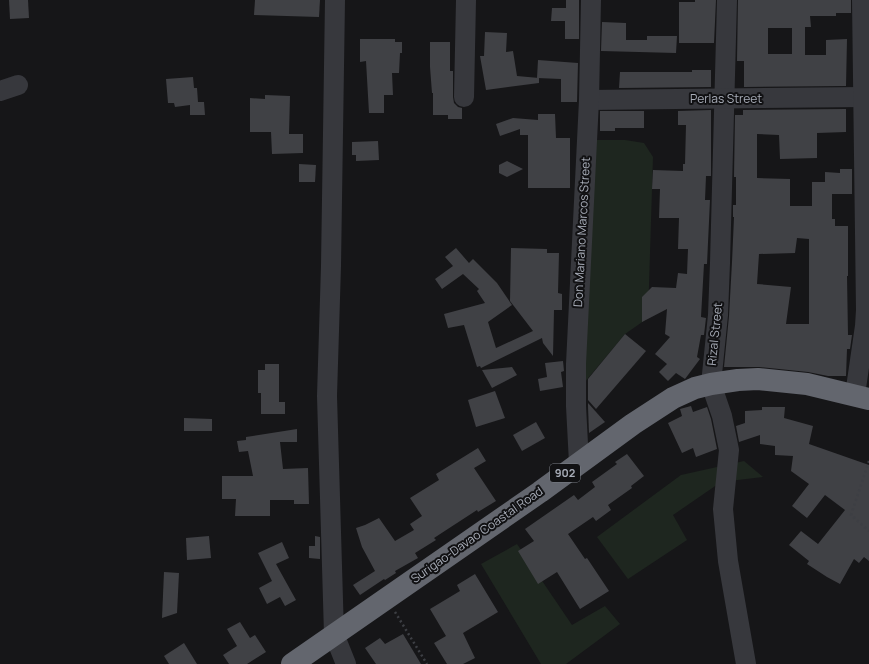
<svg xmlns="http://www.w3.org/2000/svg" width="869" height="664" viewBox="0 0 869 664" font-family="Manrope,sans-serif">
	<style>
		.green { fill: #1e261f }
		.building { fill: #404145; fill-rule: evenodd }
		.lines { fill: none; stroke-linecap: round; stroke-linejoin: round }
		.path { stroke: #3d3f44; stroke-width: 2.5; stroke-dasharray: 2 3; stroke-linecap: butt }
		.minor { stroke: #37383d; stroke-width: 20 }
		.highway { stroke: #63666e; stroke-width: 22 }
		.labels { text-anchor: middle; stroke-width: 4; stroke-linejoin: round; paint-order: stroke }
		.shield { fill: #111113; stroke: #7b7e86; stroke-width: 1 }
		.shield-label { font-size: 11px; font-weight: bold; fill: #a8adb8 }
		.street-label { font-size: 12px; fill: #a8adb8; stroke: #111113 }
	</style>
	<rect width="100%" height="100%" fill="#161618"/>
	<g class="green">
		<path d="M592,140H625L644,143L653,157L648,318L625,334L584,383Z"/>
		<path d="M744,461L763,477L721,482L673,515L687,540L628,579L597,537L681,475Z"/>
		<path d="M517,544L572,625L605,606L620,624L566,664H541L481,564Z"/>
	</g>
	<g class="building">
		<path d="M9,0H28L29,18L10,19Z"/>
		<path d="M255,0H320L319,17L254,15Z"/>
		<path d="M566,0H579V39H565V21H551L552,8H566Z"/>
		<path d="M695,0H716L714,43H679V2H695Z"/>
		<path d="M738,0H851V13H836V16H810L811,27H805V55H826V40L847,39L846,86L744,87V61H737ZM768,28H792V54H768Z"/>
		<path d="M602,22L626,23V40H647V36H677L676,53L601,51Z"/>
		<path d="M485,32L507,33L506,52L513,51L517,76L539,78V83L486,90L480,56H484Z"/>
		<path d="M360,39H395V42H402V53H400L399,73H392L393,95H384V113H369L366,61L360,62Z"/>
		<path d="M430,42H450V71H453V97L454,103L458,107L462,108V119H448V115H433V93H432L430,67Z"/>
		<path d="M538,60L578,63L577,102H561V79L537,78Z"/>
		<path d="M692,70H711V87L619,88L620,72H692Z"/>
		<path d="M193,77L194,88H197L198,102H204L205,115H190V105L175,107L174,103H168L166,79Z"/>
		<path d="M265,95L290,96L289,134H303V153L272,154L271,132H250V98L265,99Z"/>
		<path d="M846,109V132L817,133V158L780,159L779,135L757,134V178L790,179V206H812V182H825V172L840,173V169H852V194H832V219H835V226H848V276H847L848,335H852L850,349H847L846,376H828L808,372L759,367H724L729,316L732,262L734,217H733V205H736V177H734L735,115H743V110ZM797,238L809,239V324H786L791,287L757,284L759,254L795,253Z"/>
		<path d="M711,110V176H706L705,200H710L707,264H704L701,317L706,318L704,335H701L697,357L700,359L685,379L676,373L668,381L659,372L667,364L655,354L670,337L665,334L667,309L642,322V297L652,287L676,288L678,273L687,274L688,249H678L679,218H659L660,189H652L653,170L683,171V164H685L686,125H678V111Z"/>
		<path d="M600,111H644V128H615V131H600Z"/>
		<path d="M538,114H555L556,138H570V188H528V135H520V129L500,136L496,124L513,118L538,120Z"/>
		<path d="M378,141L379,160L356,161V155H352V142Z"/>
		<path d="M507,161L523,169L507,177L499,173V165Z"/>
		<path d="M299,164L316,165L315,182H299Z"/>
		<path d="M456,248L469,263L473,259L497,283L512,305L488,322L496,348L533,331L510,301L511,248L547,249V253H559L558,293L562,294V310H554L553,356L543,343L542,338L481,368L480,366L477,367L464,325L448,328L444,314L485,303L477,291L479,289L463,274L442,289L435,279L453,266L445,257Z"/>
		<path d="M625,334L646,351L596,409L588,400V379Z"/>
		<path d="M563,361L564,371L561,372L563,387L540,391L538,379L547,377L545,363Z"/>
		<path d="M265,364H279V402H285V414H261V393H258V370H265Z"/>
		<path d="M512,367L517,375L492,388L482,370Z"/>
		<path d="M495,391L505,418L476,427L468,400Z"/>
		<path d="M588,403L605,422L589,433L588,406Z"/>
		<path d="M691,406L693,412L707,407L711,419L717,449L696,457L693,448L682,453L668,423L682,416L680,409Z"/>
		<path d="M762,407H785L784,418L813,426L809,444L869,465V561L864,557L859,563L854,559L840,584L827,577L807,564L809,561L789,545L801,531L818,544L845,510L825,495L807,518L792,506L809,484L791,471L793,456L775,455V446L760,444V435L739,442L736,426L745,423V411L762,410Z"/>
		<path d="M184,418L212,419V431H184Z"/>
		<path d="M536,422L545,438L522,451L513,435Z"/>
		<path d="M297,429V442H280L283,469L308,468L309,504H294V500H270V516H235L236,499H222V476H253L248,451L239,452L237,441L246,440V437Z"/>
		<path d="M478,448L486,461L474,468L496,501L478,512L477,510L434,538L436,540L415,553L418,558L395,571L396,573L385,580L384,579L360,595L353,585L375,571L362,547L356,528L365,525L379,518L395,541L414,530L410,524L422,516L410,498L439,480L436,474Z"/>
		<path d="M627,454L644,476L631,486L632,488L608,505L611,510L596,521L593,517L568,534L585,559L587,558L609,591L580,609L557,572L538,584L518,551L534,541L525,529L574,495L578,500L595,487L592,482L617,464L615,462Z"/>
		<path d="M209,536L211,558L187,560L186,538Z"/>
		<path d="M315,536L320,537V559L309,558V546H315Z"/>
		<path d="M282,542L289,558L276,564L296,600L285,606L280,597L267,604L259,588L272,581L258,553Z"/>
		<path d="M164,572L179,573L177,613L162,618Z"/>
		<path d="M475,574L498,612L463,633L475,658L463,664H447L434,643L446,636L430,609L460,591L457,585Z"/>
		<path d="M240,622L250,638L255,635L266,652L247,664H229L223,655L237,646L227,629Z"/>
		<path d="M403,634L421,664H376L365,648L380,638L385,644Z"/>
		<path d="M184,643L197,664H169L164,656Z"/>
	</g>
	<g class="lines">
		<g class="path">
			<path d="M869,461L851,515L869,531"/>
			<path d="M395,612L427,664"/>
		</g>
		<g class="minor">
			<path d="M335,0L331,266L327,396L334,634L346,664"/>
			<path d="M727,0L720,263L718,315L711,384L722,416L729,450L723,509L728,561L746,664"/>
			<path d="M0,91L18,85"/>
			<path d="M464,97L466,0"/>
			<path d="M589,100L864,97"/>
			<path d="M855,395L865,326L866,310L862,0"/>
			<path d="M579,463L576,406V364L589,100L591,0"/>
		</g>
		<path class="highway" d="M292,664L540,492L633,424L673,398L695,388L711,384L738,380L758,379L807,384L869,399"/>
	</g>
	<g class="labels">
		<rect class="shield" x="550" y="464" width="30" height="18" rx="3"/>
		<g class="shield-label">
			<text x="565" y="477">902</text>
		</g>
		<g class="street-label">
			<text x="726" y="103">Perlas Street</text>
			<text transform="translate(582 232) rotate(-87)" y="4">Don Mariano Marcos Street</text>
			<text transform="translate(715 334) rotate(-84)" y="4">Rizal Street</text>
			<text transform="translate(477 535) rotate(-35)" y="4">Surigao-Davao Coastal Road</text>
		</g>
	</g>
</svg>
